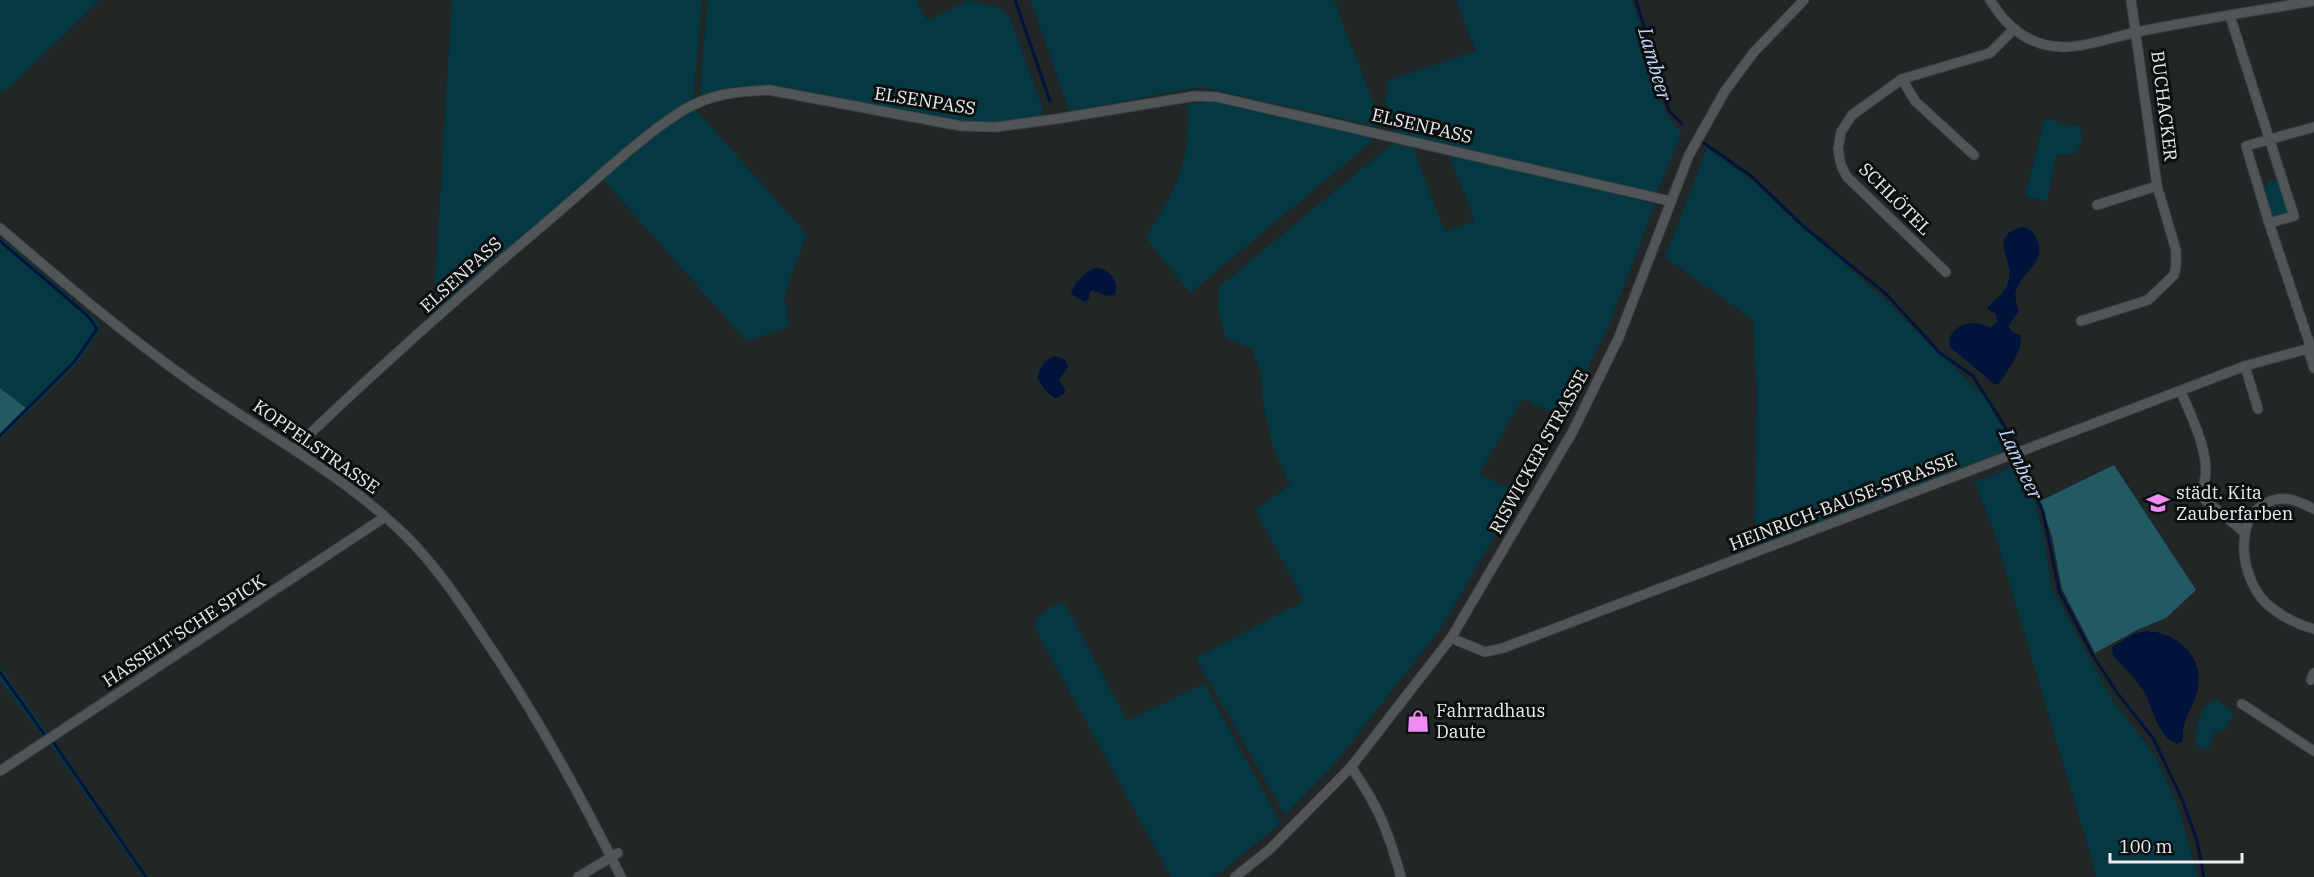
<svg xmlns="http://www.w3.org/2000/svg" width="2314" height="877" viewBox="0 0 2314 877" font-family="'IBM Plex Serif',serif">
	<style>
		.green { fill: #043944 }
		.forest { fill: #215965 }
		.water { fill: #00133a }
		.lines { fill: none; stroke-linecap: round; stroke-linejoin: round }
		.stream { stroke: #00133a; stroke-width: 3 }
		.minor-casing { stroke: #3c4041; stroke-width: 11 }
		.minor { stroke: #505657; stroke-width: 9 }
		.labels { text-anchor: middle; stroke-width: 6; stroke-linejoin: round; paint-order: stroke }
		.street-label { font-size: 18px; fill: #ebeeef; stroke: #0c0e0f }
		.poi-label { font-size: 18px; fill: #ebeeef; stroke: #0c0e0f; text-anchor: start }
		.water-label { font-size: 20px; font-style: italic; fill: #c3d9fb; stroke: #0c0e0f }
	</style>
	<rect width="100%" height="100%" fill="#212627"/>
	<g class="green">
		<path d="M0,0H100L4,92L0,90Z"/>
		<path d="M452,0H702L693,99L656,125L433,319Z"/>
		<path d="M708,0H916L927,21L969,0L1001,9L1010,18L1043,110L1042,114C1003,142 828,96 777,86L734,87L702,95L700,92Z"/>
		<path d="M1031,0H1334L1383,128L1201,87L1069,111Z"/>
		<path d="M1456,0H1632L1663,106L1669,120L1682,133L1656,194L1396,133L1384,98L1388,94L1387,81L1476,51Z"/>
		<path d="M1211,102L1239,106L1371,138V142L1190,293L1146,238C1177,185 1190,168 1188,104Z"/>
		<path d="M697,111L806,234L784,297L789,327L746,341L602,178L686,112Z"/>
		<path d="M2044,120H2055L2059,124L2080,126L2082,142L2077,153L2056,155L2047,201L2025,196Z"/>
		<path d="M1392,144L1413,148L1445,232L1475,221L1448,153L1655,204L1610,322L1563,419L1523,398L1479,474L1520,494L1438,632L1335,763L1285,815L1196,658L1304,601L1256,511L1290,484L1274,450L1263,404L1261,375L1252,349L1226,338L1218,310L1219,287Z"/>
		<path d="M1707,148L1754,182L1888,303L1982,394L2013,445L2002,452L1755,548L1757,391L1753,320L1665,257Z"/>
		<path d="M2274,180L2280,182L2291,212L2275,220L2272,217L2264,191L2269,181Z"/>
		<path d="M0,237L98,321L100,329L77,363L0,440V433L26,408L0,388Z"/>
		<path d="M2017,465L2035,503L2043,533L2052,589L2114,703L2154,754L2179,809L2198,877H2097L1994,531L1975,482Z"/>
		<path d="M1056,604H1065L1127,721L1204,684L1281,823L1222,871L1213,877H1171L1035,628L1037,618Z"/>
		<path d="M0,667L49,735L44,738L0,680Z"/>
		<path d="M2217,700L2234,713L2225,729L2214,733L2210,746L2206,750L2197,746C2193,735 2200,719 2203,708Z"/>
		<path d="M53,739L148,877H143L48,741Z"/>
	</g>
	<g class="forest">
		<path d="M0,388L26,408L0,433Z"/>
		<path d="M2114,465L2196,590L2166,618L2137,630L2095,653L2062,589L2052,537L2040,501Z"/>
	</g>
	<g class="water">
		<path d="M2021,227C2029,227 2033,231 2036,237C2048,261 2025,269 2017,288C2013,295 2017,304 2019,311L2008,326L2012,332L2020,335C2025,348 2006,373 1999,384H1994L1950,347C1946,334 1959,323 1973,323C1980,322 1985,327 1991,327L1997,322L1996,314L1987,309C1995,298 2007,293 2009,279C2013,258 1988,237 2021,227Z"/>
		<path d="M1099,268C1112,272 1119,281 1115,295L1107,296L1092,290L1089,293L1090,298L1085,302L1071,294C1073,283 1087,269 1099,268Z"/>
		<path d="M1055,356L1065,359L1068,367L1059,380L1065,390L1064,394L1055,399L1044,389L1037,377L1044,362Z"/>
		<path d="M2148,631C2178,633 2207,659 2197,692C2192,711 2182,717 2183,741L2177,744C2157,735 2154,710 2144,692C2136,679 2123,667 2113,655L2112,647L2136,633Z"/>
	</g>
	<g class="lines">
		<g class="stream">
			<path d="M1015,0L1050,101"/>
			<path d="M1636,0L1669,111L1682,124"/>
			<path d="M1704,143L1751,176L1803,226L1887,295L1940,353L1973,376L2010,435L2043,512L2059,591L2092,654L2118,694L2153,738L2182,799L2197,841L2204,877"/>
			<path d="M0,241L88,316L97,329L74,362L0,436"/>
			<path d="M0,672L44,734"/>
			<path d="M53,742L146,877"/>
		</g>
		<g class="minor-casing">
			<g id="minor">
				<path d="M1990,0C2004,22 2020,39 2046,45C2075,52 2108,38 2137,32C2195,20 2255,11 2314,1"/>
				<path d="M2230,16L2294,216L2269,223L2246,146L2314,127"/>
				<path d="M1902,79L1915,101L1974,155"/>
				<path d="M2097,205L2157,186"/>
				<path d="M2269,223L2311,348"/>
				<path d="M0,228C63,282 125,335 193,383C265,434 343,474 406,536C436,566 461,603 484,638C536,714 580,794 621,877"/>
				<path d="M1946,272L1847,177L1841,165L1838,149L1841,132L1852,115L1902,79L1990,53L2014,29"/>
				<path d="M2081,321L2148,300L2174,275L2176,266V250L2157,186L2131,0"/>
				<path d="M2308,349L2314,368"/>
				<path d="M2245,366L2258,409"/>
				<path d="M2181,392C2192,418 2219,470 2198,494L2244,532"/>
				<path d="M294,449C378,368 466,290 555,215C594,182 639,138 682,111C709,94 738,91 769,90L961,126L996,127L1056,119L1195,96L1217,97L1670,201"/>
				<path d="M2314,509C2304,504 2290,497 2278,499C2230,508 2239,577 2266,603C2279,615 2296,624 2314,629"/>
				<path d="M1451,638L1485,652L1503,648L2245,366L2314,347"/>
				<path d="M2311,680L2314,673"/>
				<path d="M2242,704L2314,751"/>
				<path d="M1351,767C1379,807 1388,831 1401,877"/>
				<path d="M0,771L385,517"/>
				<path d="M578,877L618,853"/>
				<path d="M1235,877L1270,849L1351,767L1451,638L1573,431L1619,337L1689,155L1725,91L1754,52L1804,0"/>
			</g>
		</g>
		<use href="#minor" class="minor"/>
	</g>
	<defs>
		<g id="school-bare" transform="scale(1.8)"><path d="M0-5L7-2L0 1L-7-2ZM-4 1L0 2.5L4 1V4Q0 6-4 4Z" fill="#f08bf5" stroke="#0c0e0f" stroke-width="2.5" paint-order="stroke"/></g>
		<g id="shop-bare" transform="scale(1.8)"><path d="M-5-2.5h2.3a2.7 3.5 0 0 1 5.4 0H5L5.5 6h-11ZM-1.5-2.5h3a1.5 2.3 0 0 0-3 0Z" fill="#f08bf5" stroke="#0c0e0f" stroke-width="2.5" paint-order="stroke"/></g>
	</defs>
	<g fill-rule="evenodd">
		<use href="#school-bare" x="2158" y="503"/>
		<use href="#shop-bare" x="1418" y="721"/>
	</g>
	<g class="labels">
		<g class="street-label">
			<text transform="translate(925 101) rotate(9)" y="6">ELSENPASS</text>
			<text transform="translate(2164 106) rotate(83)" y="6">BUCHACKER</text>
			<text transform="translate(1422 126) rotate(13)" y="6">ELSENPASS</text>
			<text transform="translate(1895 199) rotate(45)" y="6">SCHLÖTEL</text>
			<text transform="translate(461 275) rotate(-42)" y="6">ELSENPASS</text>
			<text transform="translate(316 447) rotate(35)" y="6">KOPPELSTRASSE</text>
			<text transform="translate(1539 452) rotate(-61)" y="6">RISWICKER STRASSE</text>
			<text transform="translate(1843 502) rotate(-21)" y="6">HEINRICH-BAUSE-STRASSE</text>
			<text transform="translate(184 631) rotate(-33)" y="6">HASSELT'SCHE SPICK</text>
		</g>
		<g class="poi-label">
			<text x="2176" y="499">städt. Kita<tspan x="2176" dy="21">Zauberfarben</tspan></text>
			<text x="1436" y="717">Fahrradhaus<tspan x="1436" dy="21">Daute</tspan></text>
		</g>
		<g class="water-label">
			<text transform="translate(1655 64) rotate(74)" y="7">Lambeer</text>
			<text transform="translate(2021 464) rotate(65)" y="7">Lambeer</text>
		</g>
	</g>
	<path d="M2110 853v9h132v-9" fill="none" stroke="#ebeeef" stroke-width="3"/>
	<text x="2119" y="853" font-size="18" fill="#ebeeef" stroke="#0c0e0f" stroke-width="4.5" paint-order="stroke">100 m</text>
</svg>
